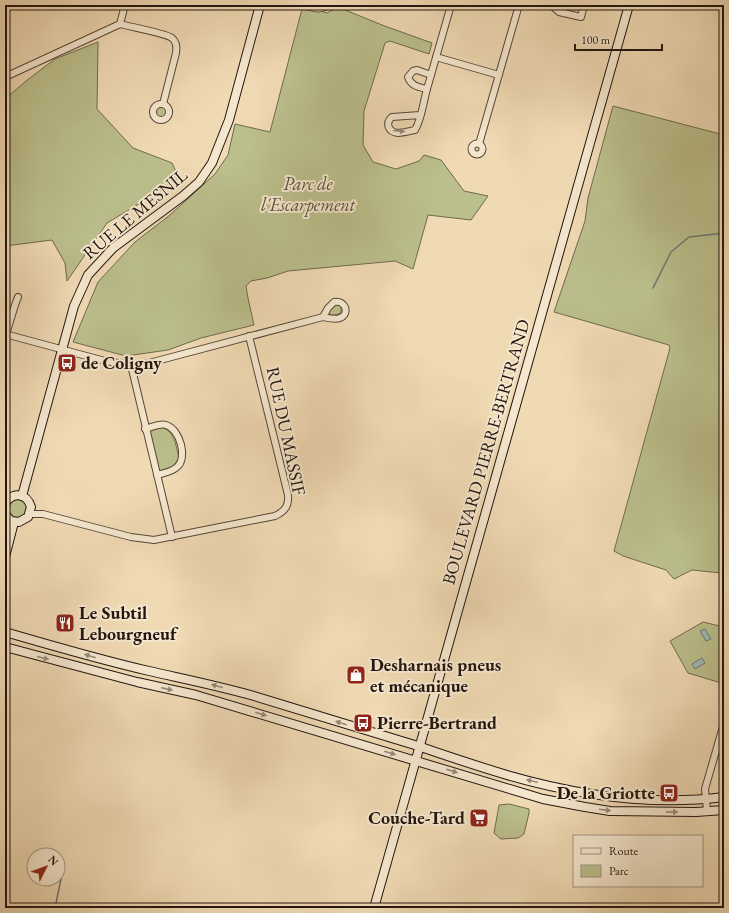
<svg xmlns="http://www.w3.org/2000/svg" width="729" height="913" viewBox="0 0 729 913" font-family="'EB Garamond',serif">
	<style>
		.green { fill: #bbbf8c; stroke: #6e6a4e }
		.water { fill: #9cb9b5; stroke: #6b7773 }
		.lines { fill: none; stroke-linecap: round; stroke-linejoin: round }
		.stream { stroke: #6b7773; stroke-width: 1.5 }
		.street-casing { stroke: #564639; stroke-width: 8 }
		.secondary-casing { stroke: #221510; stroke-width: 10 }
		.street { stroke: #f5e7ce; stroke-width: 6 }
		.secondary { stroke: #f5e7ce; stroke-width: 8 }
		.oneway { fill: #968878 }
		.labels { text-anchor: middle; stroke-width: 4; stroke-linejoin: round; paint-order: stroke }
		.park-label { font-size: 18px; font-style: italic; fill: #58503b; stroke: #f5e7ce }
		.street-label { font-size: 18px; fill: #221510; stroke: #f5e7ce }
		.poi-label { font-size: 18px; font-weight: bold; fill: #221510; stroke: #f5e7ce; text-anchor: start }
	</style>
	<rect width="100%" height="100%" fill="#f0dab4"/>
	<filter id="stains"><feTurbulence type="fractalNoise" baseFrequency=".005" numOctaves="4"/><feColorMatrix values="0 0 0 0 .2 0 0 0 0 .09 0 0 0 0 .02 0 0 0 .5 -.17"/></filter>
	<radialGradient id="worn" r=".72"><stop offset=".6" stop-color="#630" stop-opacity="0"/><stop offset="1" stop-color="#630" stop-opacity=".3"/></radialGradient>
	<g class="green">
		<path d="M303,5L327,13L338,7L382,25L432,43L429,54L390,41L385,43L364,111L363,145L373,162L396,169L419,161L424,155L441,160L464,191L488,196L471,220L428,215L413,269L395,261L288,271L267,278L251,281L246,286L248,298L254,325L201,338L168,350L126,356L73,342L98,282L135,242L170,215L215,174L228,155L235,124L270,132Z"/>
		<path d="M98,42L97,109L133,148L172,163L179,178L154,195L107,223L67,281L65,263L52,240L5,246V99L26,81L55,59Z"/>
		<path d="M164,102C168,108 172,113 165,119L159,120L154,117L152,111L155,106Z"/>
		<path d="M613,106L724,135V564L721,573L692,570L674,579L666,570L623,556L614,551L670,348L669,345L554,312L585,221L588,198Z"/>
		<path d="M336,304L341,306V313L336,315H327L334,305Z"/>
		<path d="M161,427C175,431 176,446 179,458L173,467L159,471L149,431Z"/>
		<path d="M16,495L31,507L19,522L5,512V504Z"/>
		<path d="M703,622L724,627V688H720L721,683L688,673L670,641Z"/>
		<path d="M509,804L529,809V813L524,834L518,838L501,839L494,833L499,805Z"/>
	</g>
	<g class="water">
		<path d="M705,629L711,639L706,641L700,631Z"/>
		<path d="M702,658L705,663L695,669L692,664Z"/>
	</g>
	<g class="lines">
		<g class="stream">
			<path d="M653,288L671,252L689,237L724,233"/>
			<path d="M55,908L61,879"/>
		</g>
		<g class="street-casing">
			<g id="street">
				<path d="M303,5C313,8 320,11 329,5"/>
				<path d="M551,5L559,12L581,17L584,5"/>
				<path d="M120,24C131,27 165,33 172,38C177,42 177,47 176,53L163,104"/>
				<path d="M436,57L499,75"/>
				<path d="M5,77L120,24L125,5"/>
				<path d="M427,89C418,87 411,86 408,77L413,71L417,70L431,75"/>
				<circle cx="161" cy="112" r="8"/>
				<path d="M420,115L392,117C385,123 388,132 398,133C403,133 410,131 415,130C422,118 423,103 427,89C435,61 443,33 451,5"/>
				<circle cx="477" cy="149" r="5.5"/>
				<path d="M479,144L519,5"/>
				<path d="M334,302C346,300 350,314 340,318C335,320 328,318 323,317L328,308Z"/>
				<path d="M5,334L105,361L131,365L149,363L323,317"/>
				<path d="M6,334L15,305L18,297"/>
				<path d="M131,365L172,537"/>
				<path d="M145,429C152,427 160,423 166,425C180,429 188,458 177,467C172,472 163,473 157,475"/>
				<path d="M30,514H43L131,537L154,540L275,516C285,511 289,506 288,495L249,336"/>
				<path d="M707,811L705,789L724,723"/>
			</g>
		</g>
		<g class="secondary-casing">
			<g id="secondary">
				<path d="M22,496L74,306L88,275L113,248L183,196L199,182L212,163L229,120L260,5"/>
				<path d="M5,504C12,491 27,493 31,507L28,517L19,522L11,521L5,514"/>
				<path d="M5,557L14,522"/>
				<path d="M5,632C53,646 101,660 149,671C184,679 219,686 254,696C309,713 364,729 418,746C447,756 477,766 507,775C576,795 652,806 724,797"/>
				<path d="M5,647L137,682L196,695L543,799L585,807L610,811L696,812L724,810"/>
				<path d="M374,908L629,5"/>
			</g>
		</g>
		<use href="#street" class="street"/>
		<use href="#secondary" class="secondary"/>
	</g>
	<defs><path id="oneway-solid" d="M-6-.8H1V-3.2L6.5 0L1 3.2V.8H-6Z"/></defs>
	<g class="oneway">
		<use href="#oneway-solid" transform="translate(399 131) rotate(5)"/>
		<use href="#oneway-solid" transform="translate(90 656) rotate(-163)"/>
		<use href="#oneway-solid" transform="translate(43 658) rotate(14)"/>
		<use href="#oneway-solid" transform="translate(217 686) rotate(-165)"/>
		<use href="#oneway-solid" transform="translate(167 689) rotate(13)"/>
		<use href="#oneway-solid" transform="translate(261 714) rotate(17)"/>
		<use href="#oneway-solid" transform="translate(341 723) rotate(-163)"/>
		<use href="#oneway-solid" transform="translate(390 753) rotate(17)"/>
		<use href="#oneway-solid" transform="translate(452 771) rotate(17)"/>
		<use href="#oneway-solid" transform="translate(532 781) rotate(-166)"/>
		<use href="#oneway-solid" transform="translate(605 810) rotate(7)"/>
		<use href="#oneway-solid" transform="translate(672 812)"/>
	</g>
	<defs>
		<g id="bus-square" transform="scale(1)"><rect x="-9" y="-9" width="18" height="18" rx="4" fill="#8f2418" stroke="#f5e7ce"/><path d="M-5-6H5V4H4V6H2V4H-2V6H-4V4H-5ZM-3.5-4V0h7V-4ZM-3.5 1.2v1.5H-2V1.2ZM2 1.2v1.5H3.5V1.2Z" fill="#fff"/></g>
		<g id="restaurant-square" transform="scale(1)"><rect x="-9" y="-9" width="18" height="18" rx="4" fill="#8f2418" stroke="#f5e7ce"/><path d="M-5-6h1v4h1v-4h1v4h1v-4h1v5L-1.5 .5V6h-2V.5L-5-1ZM5-6V6H3V1.5H1.5Q1.5-4 5-6Z" fill="#fff"/></g>
		<g id="shop-square" transform="scale(1)"><rect x="-9" y="-9" width="18" height="18" rx="4" fill="#8f2418" stroke="#f5e7ce"/><path d="M-5-2.5h2.3a2.7 3.5 0 0 1 5.4 0H5L5.5 6h-11ZM-1.5-2.5h3a1.5 2.3 0 0 0-3 0Z" fill="#fff"/></g>
		<g id="supermarket-square" transform="scale(1)"><rect x="-9" y="-9" width="18" height="18" rx="4" fill="#8f2418" stroke="#f5e7ce"/><path d="M-6-5.5h2.5l.6 2H6L4.5 2H-2.5L-4.4-4H-6ZM-1.5 3.2a1.3 1.3 0 1 0 .1 0ZM3 3.2a1.3 1.3 0 1 0 .1 0Z" fill="#fff"/></g>
	</defs>
	<g fill-rule="evenodd">
		<use href="#bus-square" x="67" y="363"/>
		<use href="#restaurant-square" x="65" y="623"/>
		<use href="#shop-square" x="356" y="675"/>
		<use href="#bus-square" x="363" y="723"/>
		<use href="#bus-square" x="669" y="793"/>
		<use href="#supermarket-square" x="479" y="818"/>
	</g>
	<g class="labels">
		<g class="park-label">
			<text x="308" y="190">Parc de<tspan x="308" dy="21">l'Escarpement</tspan></text>
		</g>
		<g class="street-label">
			<text transform="translate(135 214) rotate(-40)" y="6">RUE LE MESNIL</text>
			<text transform="translate(286 431) rotate(78)" y="6">RUE DU MASSIF</text>
			<text transform="translate(486 452) rotate(-74)" y="6">BOULEVARD PIERRE-BERTRAND</text>
		</g>
		<g class="poi-label">
			<text x="81" y="369">de Coligny</text>
			<text x="79" y="619">Le Subtil<tspan x="79" dy="21">Lebourgneuf</tspan></text>
			<text x="370" y="671">Desharnais pneus<tspan x="370" dy="21">et mécanique</tspan></text>
			<text x="377" y="729">Pierre-Bertrand</text>
			<text x="655" y="799" text-anchor="end">De la Griotte</text>
			<text x="465" y="824" text-anchor="end">Couche-Tard</text>
		</g>
	</g>
	<rect width="729" height="913" fill="none" stroke="#f0dab4" stroke-width="20"/>
	<rect x="6" y="6" width="717" height="901" fill="none" stroke="#221510" stroke-width="2"/>
	<rect x="10" y="10" width="709" height="893" fill="none" stroke="#221510"/>
	<rect x="573" y="835" width="130" height="52" fill="#f5e7ce" stroke="#a19382"/>
	<rect x="581" y="848" width="20" height="6" fill="#f5e7ce" stroke="#a19382"/>
	<text x="609" y="855" font-size="12" fill="#221510">Route</text>
	<rect x="581" y="865" width="20" height="12" fill="#bbbf8c" stroke="#a19382"/>
	<text x="609" y="875" font-size="12" fill="#221510">Parc</text>
	<g transform="translate(46 867) rotate(48)"><circle r="19" fill="#f5e7ce" stroke="#a19382"/>
	<path d="M0-3L7 15L0 10L-7 15Z" fill="#8f2418"/>
	<text y="-6" font-size="11" font-weight="bold" text-anchor="middle" fill="#221510">N</text>
	</g>
	<path d="M575 44v6h87v-6" fill="none" stroke="#221510" stroke-width="2"/>
	<text x="581" y="44" font-size="12" fill="#221510" stroke="#f5e7ce" stroke-width="3" paint-order="stroke">100 m</text>
	<rect width="100%" height="100%" filter="url(#stains)"/>
	<rect width="100%" height="100%" fill="url(#worn)"/>
</svg>
